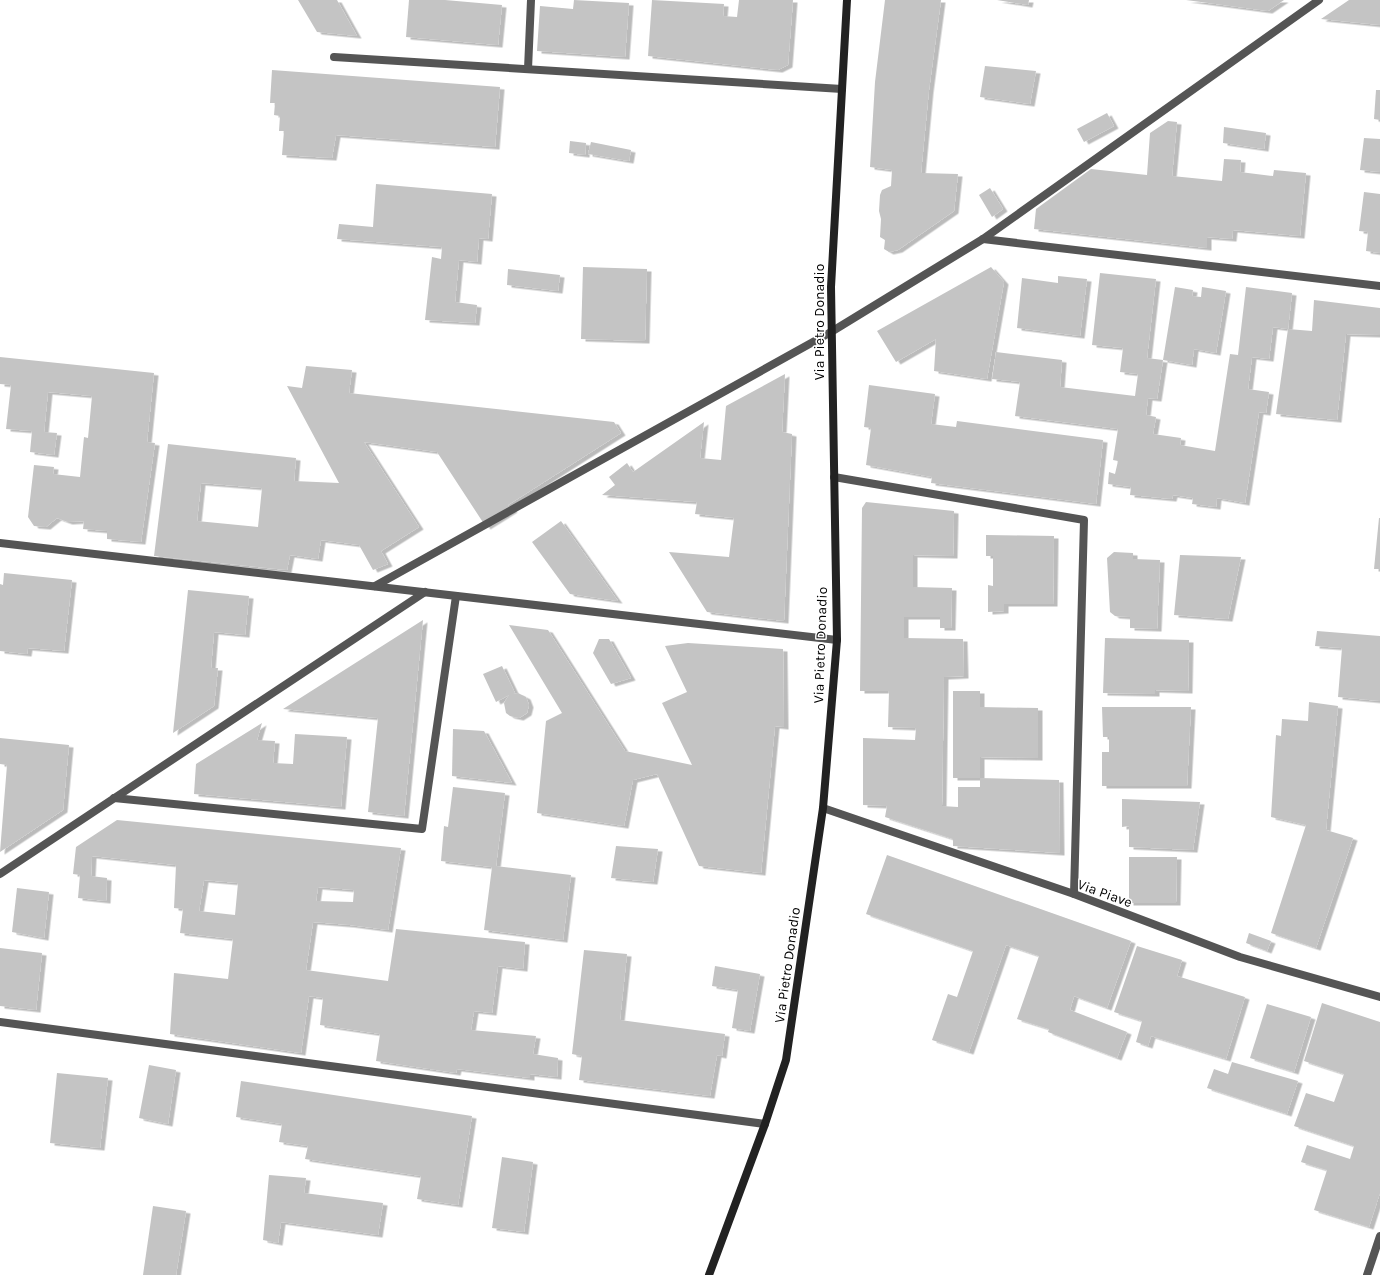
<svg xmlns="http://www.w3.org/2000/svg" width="1380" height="1275" viewBox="0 0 1380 1275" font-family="Karla,sans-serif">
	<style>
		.building { fill: #c4c4c4; fill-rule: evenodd; filter: url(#shadow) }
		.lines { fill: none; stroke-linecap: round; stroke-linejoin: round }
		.minor { stroke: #555; stroke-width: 8 }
		.secondary { stroke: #222; stroke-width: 8 }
		.labels { text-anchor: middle; stroke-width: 3; stroke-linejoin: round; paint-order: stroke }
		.street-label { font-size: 14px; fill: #000; stroke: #fff }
	</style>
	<defs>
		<filter id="shadow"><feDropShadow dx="4.5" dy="2.5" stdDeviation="0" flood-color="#0004"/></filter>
	</defs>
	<rect width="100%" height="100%" fill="#fff"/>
	<g class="building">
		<path d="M298,0H337L357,36L317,32Z"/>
		<path d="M409,0H445L502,5L498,45L406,37Z"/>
		<path d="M574,0L629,3L625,57L537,51L540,6L573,9Z"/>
		<path d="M652,0L724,4L723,16L737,17L739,0H793L788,65L778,70L648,56Z"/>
		<path d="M885,0H941L929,90L921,173L958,174L954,211L898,250L889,252L884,249L885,240L880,237L881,219L879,211L880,195L882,190L891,186L892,170L870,167L875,82Z"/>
		<path d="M997,0H1029L1028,5Z"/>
		<path d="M1186,0H1284L1268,11Z"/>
		<path d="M1349,0H1380V25L1321,19Z"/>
		<path d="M985,66L1036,71L1030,104L980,97Z"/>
		<path d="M272,70L500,87L495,147L336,135L332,158L282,155L284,131H279L280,116L274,115L275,103H270Z"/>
		<path d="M1376,90H1380V120L1374,119Z"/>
		<path d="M1107,113L1114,126L1084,142L1077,129Z"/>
		<path d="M1168,121L1177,122L1172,176L1222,181L1224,159L1241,160L1240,172L1273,176L1274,170L1306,173L1300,236L1233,230L1232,239L1207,237V248L1034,229L1036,209L1091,169L1147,175L1150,133Z"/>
		<path d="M1224,127L1266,133L1264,149L1223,143Z"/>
		<path d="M1364,138L1380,139V172L1360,170Z"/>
		<path d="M570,141L586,143L585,155L569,153Z"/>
		<path d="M591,142L631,150L629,161L588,154Z"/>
		<path d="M376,184L492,194L488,239L479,238L477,262L459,260L455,302L477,305L475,323L425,320L432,257L441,259L442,247L337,239L339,224L373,227Z"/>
		<path d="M990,188L1003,209L992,217L979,195Z"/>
		<path d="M1364,192L1380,194V253L1366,251L1368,232L1359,231Z"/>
		<path d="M583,267L647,269L645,341L581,339Z"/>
		<path d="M991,267L1004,282L987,379L934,371L936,339L896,362L877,331Z"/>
		<path d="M508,269L560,275L558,291L507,285Z"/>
		<path d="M1100,273L1156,279L1147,358L1163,360L1157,399L1148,398L1146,415L1156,417L1153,434L1181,438L1180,445L1215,451L1230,354L1238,355L1246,287L1292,293L1288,329L1273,327L1269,359L1252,357L1248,389L1269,392L1266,413L1259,412L1245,503L1217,498L1216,507L1192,504L1193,498L1173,495L1172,499L1130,495L1131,487L1108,484L1109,472L1115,474L1118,461L1113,460L1118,429L1015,416L1020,382L992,379L996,352L1062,360L1060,387L1135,396L1138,374L1120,372L1123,348L1092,345Z"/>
		<path d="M1058,276L1087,279L1080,336L1017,328L1022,278L1058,283Z"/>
		<path d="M1175,287L1193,290L1192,296L1201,297L1202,287L1226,291L1216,353L1194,349L1192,365L1163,360Z"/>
		<path d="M1314,300L1380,308V335L1346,334L1337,420L1276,414L1288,329L1312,331Z"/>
		<path d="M0,357L154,373L147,442L155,443L141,542L107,539V531L83,529L84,521L68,522L57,518L46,527L34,526L28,517L34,465L54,467L53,474L80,477L84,437L88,438L92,396L48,392L44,432L57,433L54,455L30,452L32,431L6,429L11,385L0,384Z"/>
		<path d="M306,366L352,370L349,393L614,422L621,433L508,505L513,510L486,527L437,452L364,442L419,527L381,551L388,564L373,570L359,545L321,540L318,559L290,555L287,570L154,556L168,444L296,458L294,481L339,483L287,386L302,388ZM201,483L262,488L258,527L197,521Z"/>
		<path d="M785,374L782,432L792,434L784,621L707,612L669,552L729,557L734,518L695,514L697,502L602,495L615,485L609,477L627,463L633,472L704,422L700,458L721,460L726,406Z"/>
		<path d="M869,385L935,394L931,424L956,427L957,421L1103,440L1096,504L931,483L932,477L866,465L871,428L864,427Z"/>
		<path d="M866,502L954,511L953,556L913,555V587L952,588L951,628H940V617H904V638L963,639L964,676L944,677L942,806L958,807V787H980V778L1059,780L1060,853L953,846V839L885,817L887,806L863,805V738L915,740L916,728L888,727L889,691H860L862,508Z"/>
		<path d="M1379,518H1380V569H1374Z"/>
		<path d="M561,521L618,601L570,594L532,542Z"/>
		<path d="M986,535L1054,536L1053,604H1004V611L988,612V585L993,586V556H986Z"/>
		<path d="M1114,552L1133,553V559L1160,560L1157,629L1130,628V617L1115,616L1110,612L1107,558Z"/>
		<path d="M1180,555L1241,557L1228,619L1174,615Z"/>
		<path d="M4,573L72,580L64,651L28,648L27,654L0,651V584L3,585Z"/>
		<path d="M188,590L249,596L245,635L214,632L211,668H218L214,706L173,733Z"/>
		<path d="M423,620L404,816L368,812L378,718L283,709Z"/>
		<path d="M509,625L548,630L625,751L692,765L662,703L687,692L665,646L688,643L783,649L784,727L775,726L761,873L699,866L657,774L633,780L624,826L537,813L546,721L562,713Z"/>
		<path d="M1317,631L1380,636V701L1338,697L1342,648L1315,646Z"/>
		<path d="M1105,638L1189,640L1188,691L1155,690V694L1103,693Z"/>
		<path d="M599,639H609L631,678L611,684L593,653Z"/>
		<path d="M502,666L515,693L513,694L518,693L526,697L529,705L527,713L519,718L510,716L506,713L504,703L509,695L496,702L483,674Z"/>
		<path d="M953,691H980V707L1038,708V758L980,757V778H953Z"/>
		<path d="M1309,702L1338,706L1326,830L1353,838L1316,948L1271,933L1306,825L1271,817L1276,735L1281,736L1282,719L1308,721Z"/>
		<path d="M1102,707H1191L1187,786H1102V752H1109V737H1103Z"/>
		<path d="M262,723L257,740L275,741L273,763L293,764L295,734L347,737L341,807L194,794L196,764Z"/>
		<path d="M453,729L484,731L512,783L452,776Z"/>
		<path d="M0,738L69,745L63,810L0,852L7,765L0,764Z"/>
		<path d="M453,787L505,793L496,866L571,875L563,940L484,930L492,867L441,861L444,826L448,827Z"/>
		<path d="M1122,799L1200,802L1193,850L1129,847V826L1122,827Z"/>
		<path d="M117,820L401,848L388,930L350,925L313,922L306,970L388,981L396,929L525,942L523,969L498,966L492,1013L474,1011L471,1030L536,1036L533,1054L558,1058L557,1077L530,1074V1078L457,1069L456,1073L376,1061L380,1034L320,1025L323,998L309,996L301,1053L170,1034L174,973L228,979L233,939L180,933L183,909L174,908L176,865L92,856L91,876L107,878L106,901L78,898L80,875L73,874L76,847ZM204,880L238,883L235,915L199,911ZM318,887L354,890L353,902L316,901Z"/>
		<path d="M616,846L658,849L653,882L611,878Z"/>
		<path d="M887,855L1131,941L1107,1008L1074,996L1070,1010L1127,1032L1117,1058L1048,1032L1049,1029L1017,1019L1039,956L1006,945L969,1052L932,1040L948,994L957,997L973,951L866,914Z"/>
		<path d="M1129,857H1177L1176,903H1129Z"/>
		<path d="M17,888L49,892L44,938L12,932Z"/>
		<path d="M1249,933L1271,941L1267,951L1246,943Z"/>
		<path d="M1137,946L1182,960L1177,976L1245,997L1226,1059L1151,1036L1148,1046L1136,1042L1142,1021L1114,1012Z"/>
		<path d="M0,948L42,953L36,1010L0,1006Z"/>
		<path d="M584,950L627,954L620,1020L725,1034L722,1056L717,1055L710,1096L579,1080L582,1056L572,1054Z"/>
		<path d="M715,966L760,974L750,1031L732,1028L738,990L712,986Z"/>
		<path d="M1322,1003L1380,1022V1193L1369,1227L1314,1210L1327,1170L1301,1162L1307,1145L1350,1159L1354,1146L1294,1126L1306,1093L1334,1102L1344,1074L1304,1061Z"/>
		<path d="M1267,1004L1311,1017L1294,1072L1250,1058Z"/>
		<path d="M1232,1062L1298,1081L1287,1114L1207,1088L1214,1069L1228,1074Z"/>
		<path d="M149,1065L176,1070L168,1124L139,1118Z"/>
		<path d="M57,1073L108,1078L100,1148L50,1143Z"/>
		<path d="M241,1081L472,1116L458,1205L417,1199L421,1176L305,1159L308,1146L279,1142L282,1124L236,1117Z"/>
		<path d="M502,1157L533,1162L524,1232L492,1228Z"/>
		<path d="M269,1175L306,1178L304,1193L383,1203L378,1235L281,1222L278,1243L263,1240Z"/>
		<path d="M153,1206L186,1211L176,1275H143Z"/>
	</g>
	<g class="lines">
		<g class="minor">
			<path d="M334,57L842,89"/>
			<path d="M528,69L531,0"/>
			<path d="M983,239L1380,286"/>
			<path d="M834,477L1084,520L1074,894"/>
			<path d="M0,543L837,640"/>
			<path d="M375,586L831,332L983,239L1319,0"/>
			<path d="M114,798L422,829L456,596"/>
			<path d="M823,808L1074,894L1240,957L1380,997"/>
			<path d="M0,874L425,592"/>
			<path d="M0,1022L765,1124"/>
			<path d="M1367,1275L1380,1236"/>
		</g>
		<path class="secondary" d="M709,1275L765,1124L786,1060L823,808L837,640L831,287L847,0"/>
	</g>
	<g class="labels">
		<g class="street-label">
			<text transform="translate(819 322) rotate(-90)" y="5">Via Pietro Donadio</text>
			<text transform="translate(820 645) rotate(-88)" y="5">Via Pietro Donadio</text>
			<text transform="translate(1105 893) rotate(20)" y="5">Via Piave</text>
			<text transform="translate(787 965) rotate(-82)" y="5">Via Pietro Donadio</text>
		</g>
	</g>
</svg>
